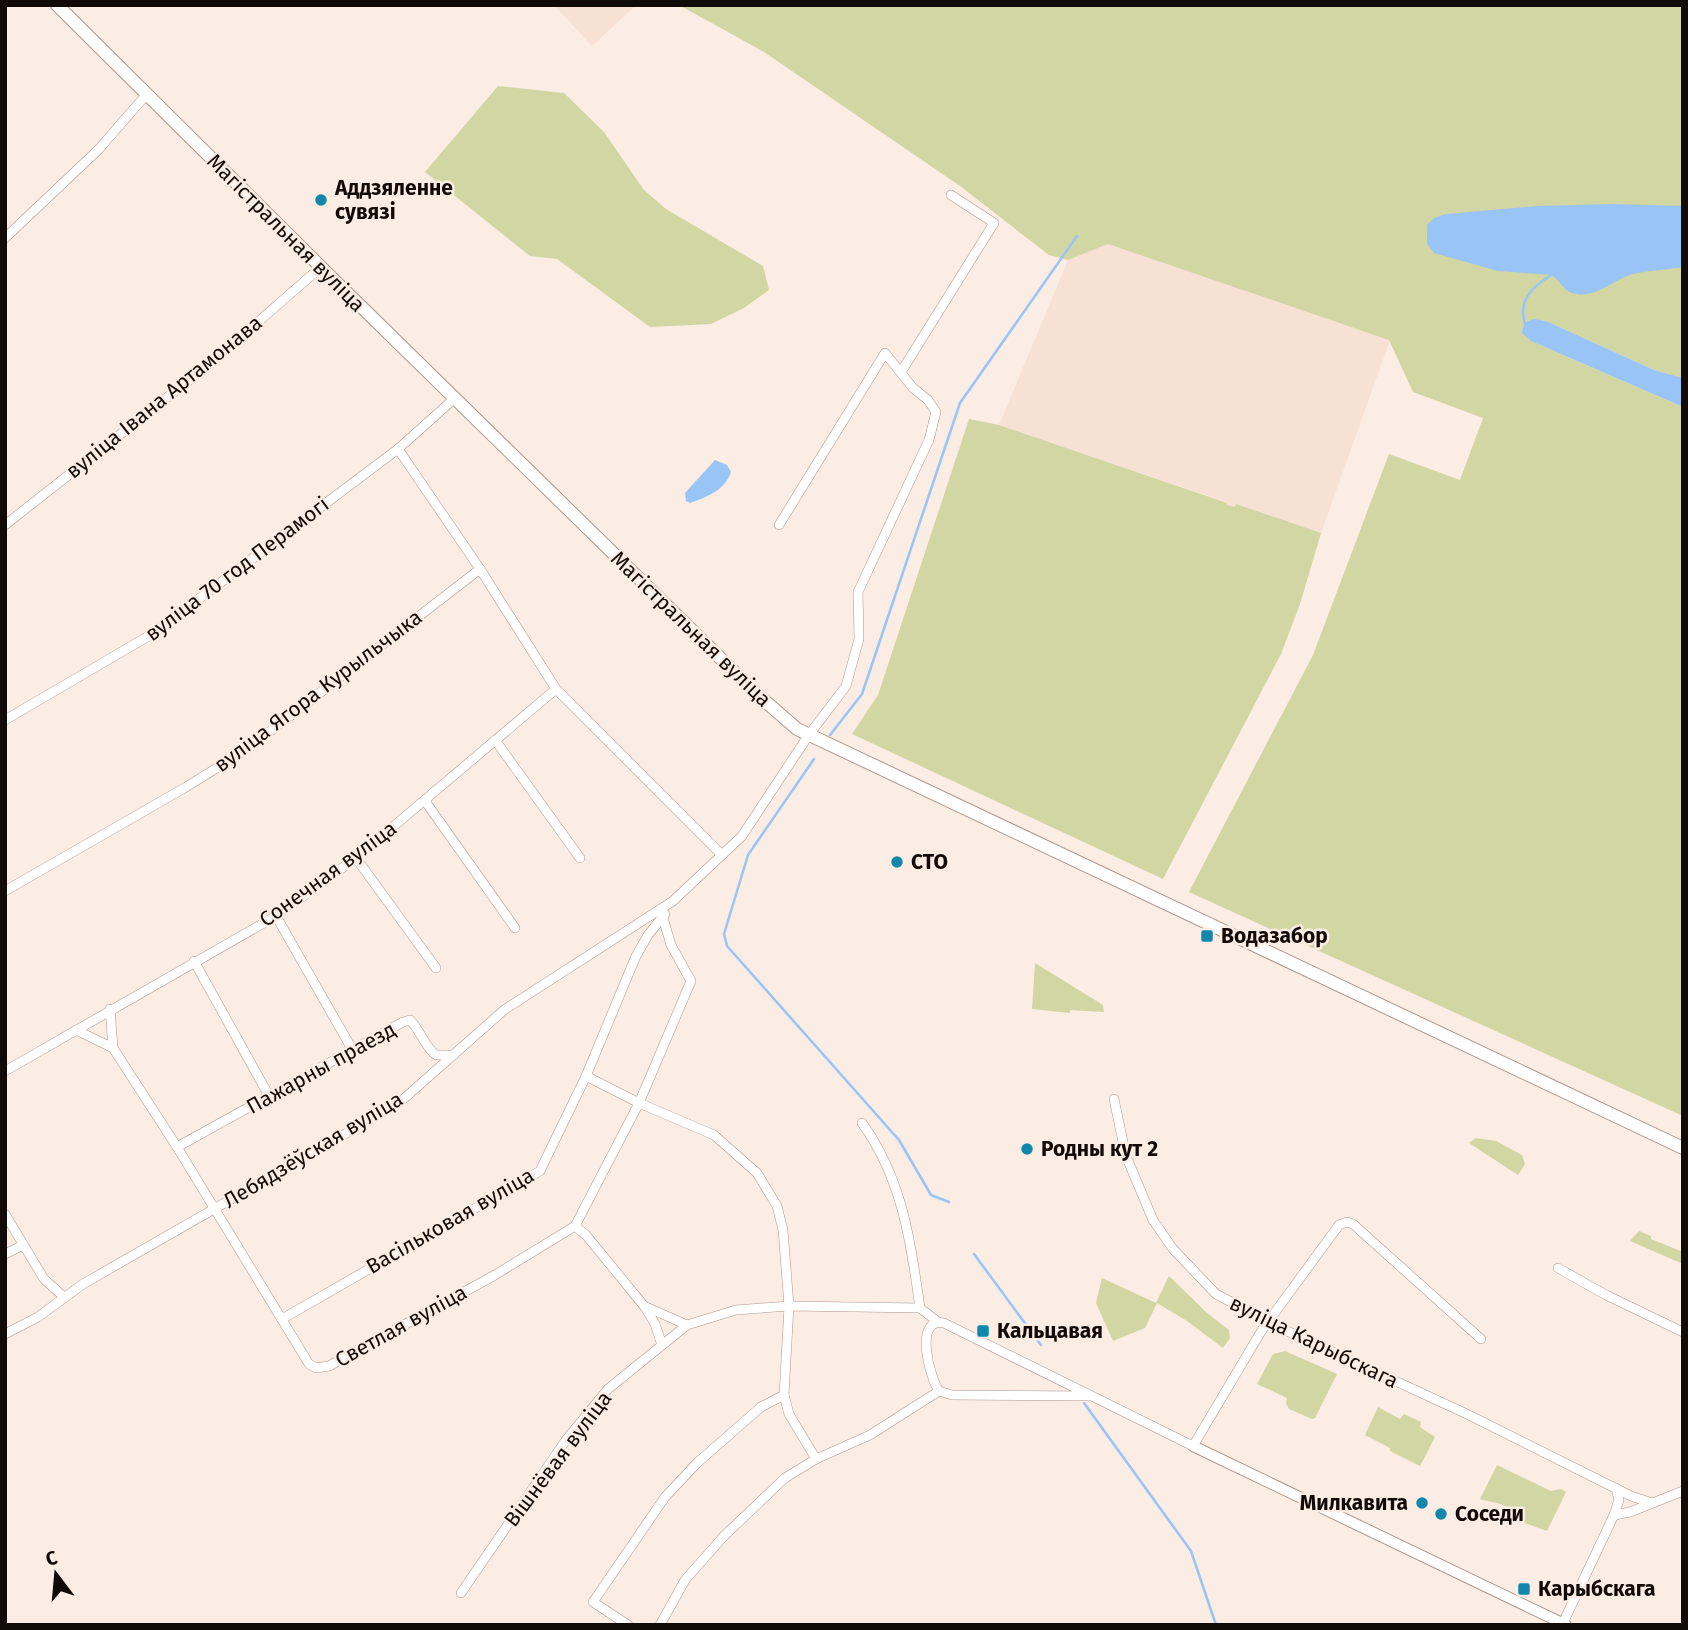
<svg xmlns="http://www.w3.org/2000/svg" width="1688" height="1630" viewBox="0 0 1688 1630" font-family="'Fira Sans',sans-serif">
	<style>
		.commercial { fill: #f7e1d4 }
		.green { fill: #d2d6a3 }
		.water { fill: #99c4f6 }
		.lines { fill: none; stroke-linecap: round; stroke-linejoin: round }
		.stream { stroke: #99c4f6; stroke-width: 2.5 }
		.minor-casing { stroke: #ae978a; stroke-width: 10 }
		.tertiary-casing { stroke: #ae978a; stroke-width: 12 }
		.secondary-casing { stroke: #ae978a; stroke-width: 14 }
		.minor { stroke: #fff; stroke-width: 9 }
		.tertiary { stroke: #fff; stroke-width: 10 }
		.secondary { stroke: #fff; stroke-width: 12 }
		.poi-dot { fill: #1187ac; stroke: #fbece4; stroke-width: 2.5 }
		.labels { text-anchor: middle; stroke-width: 5; stroke-linejoin: round; paint-order: stroke }
		.poi-label { font-size: 21px; font-weight: bold; fill: #120a06; stroke: #fbece4; text-anchor: start }
		.street-label { font-size: 21px; fill: #120a06; stroke: #fbece4 }
	</style>
	<rect width="100%" height="100%" fill="#fbece4"/>
	<g class="commercial">
		<path d="M554,5H636L592,46Z"/>
		<path d="M1108,244L1390,340L1321,533L1236,505L1235,507L1226,505V502L999,425L1068,260Z"/>
	</g>
	<g class="green">
		<path d="M679,5H1683V378L1654,370L1546,321C1535,320 1522,317 1522,333L1540,345L1683,407V1116L1189,892L1313,655L1389,454L1460,480L1483,418L1413,392L1389,340L1108,244L1068,260L1049,255L960,186L764,52Z"/>
		<path d="M498,86L564,93L604,132L644,190L666,209L763,266L769,290L744,308L711,324L650,327L557,259L530,256L425,172Z"/>
		<path d="M969,419L999,425L1227,503V505L1235,507L1236,504L1321,533L1300,604L1281,654L1163,879L852,734L878,695Z"/>
		<path d="M1035,963L1103,1005L1104,1012L1070,1010V1013L1032,1009Z"/>
		<path d="M1476,1138L1496,1141L1522,1155L1525,1164L1518,1175L1469,1143Z"/>
		<path d="M1639,1231L1651,1236V1239L1683,1252V1264L1630,1241Z"/>
		<path d="M1169,1276L1207,1313L1229,1330L1230,1338L1223,1348L1187,1321L1157,1303L1145,1328L1113,1341L1096,1303L1102,1278L1156,1303Z"/>
		<path d="M1285,1351L1337,1374L1315,1418L1312,1419L1289,1409L1286,1403L1287,1398L1257,1384L1273,1354Z"/>
		<path d="M1378,1407L1400,1419L1404,1414L1421,1422L1420,1427L1435,1437L1420,1466L1390,1451V1448L1365,1435Z"/>
		<path d="M1497,1465L1551,1491L1561,1489L1566,1492L1547,1531L1508,1517V1508C1499,1501 1490,1503 1480,1499Z"/>
	</g>
	<g class="water">
		<path d="M1611,204L1683,206V267C1667,270 1649,270 1633,274C1612,280 1595,300 1572,293C1562,290 1560,279 1551,275L1498,271L1434,253L1427,244V225L1434,218L1446,214L1537,206Z"/>
		<path d="M1533,319L1546,321L1654,370L1683,378V407L1531,341L1522,333C1522,325 1525,322 1533,319Z"/>
		<path d="M715,460L727,465L731,472C725,490 707,497 690,503L686,501L685,493Z"/>
	</g>
	<g class="lines">
		<g class="stream">
			<path d="M1525,324C1518,300 1531,288 1551,275"/>
			<path d="M830,735L862,694L960,403L1077,236"/>
			<path d="M814,759L748,855L724,934L727,946L899,1140L931,1195L949,1202"/>
			<path d="M974,1254L1041,1345"/>
			<path d="M1084,1403L1191,1551L1216,1625"/>
		</g>
		<g class="minor-casing">
			<g id="minor">
				<path d="M5,238L98,150L146,95"/>
				<path d="M901,372L994,223L951,195"/>
				<path d="M398,449L480,569L556,689L722,855"/>
				<path d="M5,525L211,363L321,267"/>
				<path d="M5,720L152,634L398,449L455,398"/>
				<path d="M495,740L580,858"/>
				<path d="M425,801L515,928"/>
				<path d="M356,858L436,968"/>
				<path d="M5,891L186,787L246,750L480,569"/>
				<path d="M276,916L352,1049"/>
				<path d="M194,961L269,1096"/>
				<path d="M110,1009L113,1048L177,1147L309,1364L316,1368L329,1366L495,1275L575,1226L639,1103L691,981L671,945L663,918"/>
				<path d="M76,1030L113,1048"/>
				<path d="M5,1071L276,916L356,858L556,689"/>
				<path d="M586,1076L639,1103L714,1135L757,1173L777,1206L783,1230L789,1306L784,1395L789,1414L816,1459"/>
				<path d="M1114,1099L1126,1156L1153,1220L1173,1249L1216,1294L1268,1322L1469,1415L1631,1496L1652,1503"/>
				<path d="M862,1123C902,1178 911,1242 920,1308"/>
				<path d="M177,1147L403,1022L410,1020C421,1031 424,1046 436,1055H454"/>
				<path d="M5,1214L44,1279L64,1297"/>
				<path d="M575,1226L586,1235L644,1306L687,1325"/>
				<path d="M5,1254L23,1245"/>
				<path d="M1558,1268L1606,1295L1683,1332"/>
				<path d="M645,1307L655,1324L662,1345"/>
				<path d="M920,1308L938,1322"/>
				<path d="M282,1319L540,1171L586,1076L636,956L648,935L665,914"/>
				<path d="M5,1334L38,1317L83,1284L399,1103L504,1010L673,901L742,836L808,736L846,686L859,639L858,592L929,440L936,412L928,400L913,388L885,353L779,525"/>
				<path d="M1090,1396L952,1395L939,1391C930,1378 913,1317 944,1323L1193,1446L1262,1330L1339,1225L1347,1222L1353,1224L1481,1339"/>
				<path d="M1614,1515L1630,1512L1683,1491"/>
				<path d="M461,1593L566,1440L608,1389L687,1325L736,1310L789,1306L920,1308"/>
				<path d="M1563,1623L1614,1515L1619,1500L1616,1488"/>
				<path d="M628,1625L593,1602L665,1497L697,1463L761,1407L784,1395"/>
				<path d="M660,1625L685,1580L724,1536L785,1478L816,1459L870,1435L939,1391"/>
			</g>
		</g>
		<g class="tertiary-casing">
			<path id="tertiary" d="M1193,1446L1566,1625"/>
		</g>
		<g class="secondary-casing">
			<path id="secondary" d="M57,5L335,281L758,695L797,729L1683,1148"/>
		</g>
		<use href="#minor" class="minor"/>
		<use href="#tertiary" class="tertiary"/>
		<use href="#secondary" class="secondary"/>
	</g>
	<g class="poi-dot">
		<circle cx="321" cy="200" r="7"/>
		<circle cx="897" cy="862" r="7"/>
		<rect x="1200" y="929" width="14" height="14" rx="3.5"/>
		<circle cx="1027" cy="1149" r="7"/>
		<rect x="976" y="1324" width="14" height="14" rx="3.5"/>
		<circle cx="1422" cy="1503" r="7"/>
		<circle cx="1441" cy="1514" r="7"/>
		<rect x="1517" y="1582" width="14" height="14" rx="3.5"/>
	</g>
	<g class="labels">
		<g class="poi-label">
			<text x="335" y="195">Аддзяленне<tspan x="335" dy="24">сувязі</tspan></text>
			<text x="911" y="869">СТО</text>
			<text x="1221" y="943">Водазабор</text>
			<text x="1041" y="1156">Родны кут 2</text>
			<text x="997" y="1338">Кальцавая</text>
			<text x="1408" y="1510" text-anchor="end">Милкавита</text>
			<text x="1455" y="1521">Соседи</text>
			<text x="1538" y="1596">Карыбскага</text>
		</g>
		<g class="street-label">
			<text transform="translate(286 233) rotate(45)" y="7">Магістральная вуліца</text>
			<text transform="translate(164 397) rotate(-39)" y="7">вуліца Івана Артамонава</text>
			<text transform="translate(237 569) rotate(-37)" y="7">вуліца 70 год Перамогі</text>
			<text transform="translate(691 629) rotate(44)" y="7">Магістральная вуліца</text>
			<text transform="translate(318 691) rotate(-37)" y="7">вуліца Ягора Курыльчыка</text>
			<text transform="translate(328 874) rotate(-36)" y="7">Сонечная вуліца</text>
			<text transform="translate(321 1068) rotate(-29)" y="7">Пажарны праезд</text>
			<text transform="translate(313 1150) rotate(-31)" y="7">Лебядзёўская вуліца</text>
			<text transform="translate(450 1221) rotate(-30)" y="7">Васільковая вуліца</text>
			<text transform="translate(401 1326) rotate(-29)" y="7">Светлая вуліца</text>
			<text transform="translate(1314 1342) rotate(26)" y="7">вуліца Карыбскага</text>
			<text transform="translate(558 1459) rotate(-53)" y="7">Вішнёвая вуліца</text>
		</g>
	</g>
	<rect width="1688" height="1630" fill="none" stroke="#120a06" stroke-width="14"/>
	<g transform="translate(56 1574) rotate(344)" stroke="#fbece4" stroke-width="5" paint-order="stroke">
	<path d="M0-5L12 26L0 18L-12 26Z" fill="#120a06"/>
	<text y="-10" font-size="19" font-weight="bold" text-anchor="middle" fill="#120a06">С</text>
	</g>
</svg>
